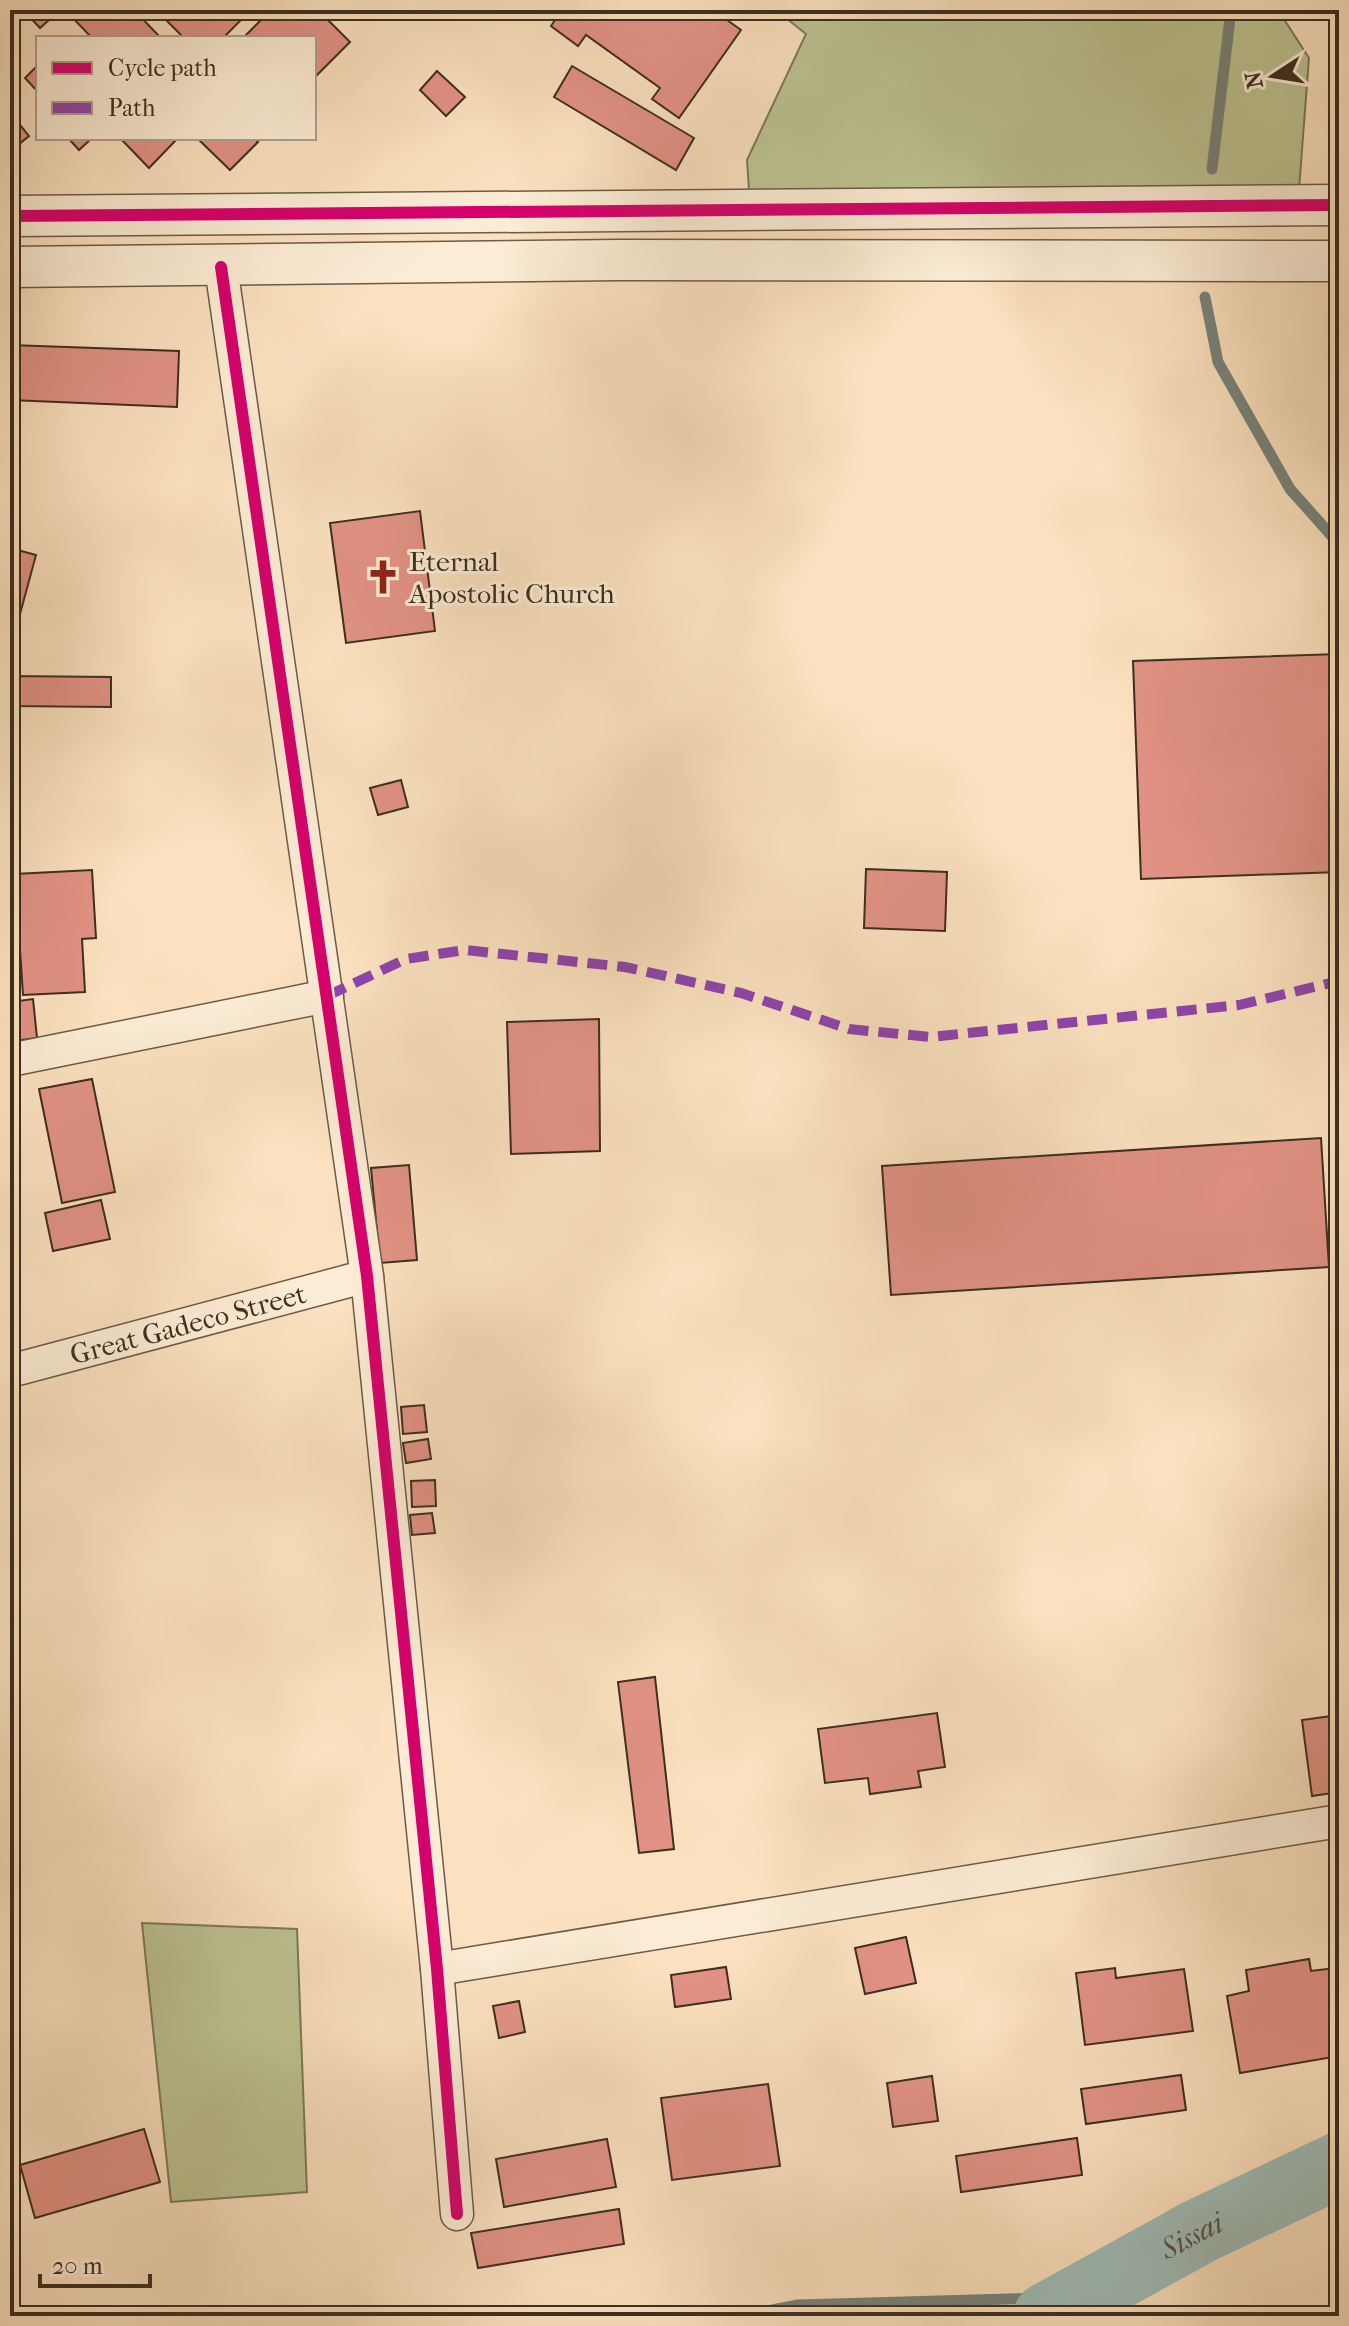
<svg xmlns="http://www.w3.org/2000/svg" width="1349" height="2326" viewBox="0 0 1349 2326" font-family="'IM FELL French Canon',serif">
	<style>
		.green { fill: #bdc392; stroke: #7d785a; stroke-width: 2 }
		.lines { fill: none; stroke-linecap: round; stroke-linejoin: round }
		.stream { stroke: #78837b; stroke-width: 11 }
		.river { stroke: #9fbcb7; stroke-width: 66 }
		.building { fill: #e29285; stroke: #3d2e21; stroke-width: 2 }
		.minor-casing { stroke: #6c5b48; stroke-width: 35 }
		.tertiary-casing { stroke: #6c5b48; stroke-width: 43 }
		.minor { stroke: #fcecd5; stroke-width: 32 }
		.tertiary { stroke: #fcecd5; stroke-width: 40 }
		.quiet { stroke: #8e44ad; stroke-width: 10; stroke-dasharray: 20 10; stroke-linecap: butt }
		.cycleway-casing { stroke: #fcecd5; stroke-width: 17 }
		.cycleway { stroke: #d6006c; stroke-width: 12 }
		.labels { text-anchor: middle; stroke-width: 6; stroke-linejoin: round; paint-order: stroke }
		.poi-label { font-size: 28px; fill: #3d2e21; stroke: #fcecd5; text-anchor: start }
		.street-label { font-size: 28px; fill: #3d2e21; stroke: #fcecd5 }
		.water-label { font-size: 30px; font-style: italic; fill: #565246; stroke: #fcecd5 }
	</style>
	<rect width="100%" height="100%" fill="#fbe1bf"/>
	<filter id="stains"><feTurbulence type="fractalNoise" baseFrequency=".0025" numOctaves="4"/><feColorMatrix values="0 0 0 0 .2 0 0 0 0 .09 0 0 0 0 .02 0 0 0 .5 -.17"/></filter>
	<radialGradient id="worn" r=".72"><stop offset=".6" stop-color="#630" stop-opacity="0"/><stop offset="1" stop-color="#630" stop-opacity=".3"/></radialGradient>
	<g class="green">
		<path d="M776,10H1278L1309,58L1299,189L749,190L747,160L806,34Z"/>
		<path d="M142,1923L297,1929L307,2192L171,2202Z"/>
	</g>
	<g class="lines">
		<g class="stream">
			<path d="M1212,169L1231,10"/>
			<path d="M1205,297L1218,362L1290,489L1339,544"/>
			<path d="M741,2316L798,2305L1080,2297"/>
		</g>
		<path class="river" id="s1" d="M1046,2316L1200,2231L1339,2165"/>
	</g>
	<g class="building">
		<path d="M10,10H60L40,28L26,13L14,25Z"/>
		<path d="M71,10H134L161,38H92L68,13Z"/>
		<path d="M156,10H246L249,12L223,38H184Z"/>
		<path d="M271,10H318L350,42L314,78V38H243Z"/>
		<path d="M562,10H713L741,30L679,118L652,99L660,88L586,35L578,46L551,26Z"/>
		<path d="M38,65V92L25,78Z"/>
		<path d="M572,66L694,138L676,170L554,97Z"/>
		<path d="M437,71L465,97L446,116L420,90Z"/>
		<path d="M12,115L29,136L18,145L10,135Z"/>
		<path d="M68,138H92L79,150Z"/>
		<path d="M120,138H178L149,168Z"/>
		<path d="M197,138H254L258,142L230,170Z"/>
		<path d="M10,345L179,351L177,407L10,400Z"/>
		<path d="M420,511L435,631L346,643L330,523Z"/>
		<path d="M10,548L36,555L10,651Z"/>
		<path d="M1339,654V872L1141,879L1133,661Z"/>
		<path d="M10,676L111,677V707L10,706Z"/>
		<path d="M401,780L408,807L378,815L370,788Z"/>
		<path d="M866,869L947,872L945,931L864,928Z"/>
		<path d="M92,870L96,938L82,939L85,992L23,995L15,874Z"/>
		<path d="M33,999L37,1038L14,1041L10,1002Z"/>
		<path d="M599,1019L600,1151L511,1154L507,1022Z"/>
		<path d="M92,1079L115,1192L62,1203L39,1089Z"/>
		<path d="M1321,1138L1329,1267L891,1295L882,1166Z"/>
		<path d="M409,1165L417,1260L380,1263L371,1168Z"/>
		<path d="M101,1200L110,1239L53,1251L45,1213Z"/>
		<path d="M424,1405L427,1432L403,1434L401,1407Z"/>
		<path d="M428,1439L431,1459L406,1463L403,1443Z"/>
		<path d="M435,1480L436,1506L412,1507L411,1481Z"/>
		<path d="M432,1513L435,1533L412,1535L410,1515Z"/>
		<path d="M655,1677L674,1849L639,1853L618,1682Z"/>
		<path d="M937,1713L945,1767L918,1771L921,1787L870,1794L868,1778L825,1783L818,1729Z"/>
		<path d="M1339,1715V1792L1312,1796L1302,1720Z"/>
		<path d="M906,1937L916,1983L865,1994L855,1948Z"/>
		<path d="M1309,1959L1311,1971L1335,1968L1339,1992V2056L1240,2073L1227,1996L1249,1991L1246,1970Z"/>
		<path d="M726,1967L731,1999L675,2007L671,1975Z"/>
		<path d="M1115,1968L1116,1978L1184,1969L1193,2031L1085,2045L1076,1973Z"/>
		<path d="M519,2001L525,2032L499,2038L493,2006Z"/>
		<path d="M1181,2075L1186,2110L1086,2124L1081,2089Z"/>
		<path d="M932,2076L938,2121L893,2127L887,2083Z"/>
		<path d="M768,2084L780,2166L672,2180L661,2098Z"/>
		<path d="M144,2129L160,2182L35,2218L20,2165Z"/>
		<path d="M1077,2138L1082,2175L961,2192L956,2156Z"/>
		<path d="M607,2139L616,2187L504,2207L496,2159Z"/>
		<path d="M619,2209L624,2244L478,2268L471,2233Z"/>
	</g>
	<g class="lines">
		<g class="minor-casing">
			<g id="minor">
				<path d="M221,267L367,1276L437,1969L457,2214"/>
				<path d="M10,1060L327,996"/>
				<path id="s2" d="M10,1371L367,1276"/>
				<path d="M437,1969L1339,1821"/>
			</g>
		</g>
		<g class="tertiary-casing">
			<g id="tertiary">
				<path d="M10,216L1339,205"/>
				<path d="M10,267L620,260L1339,261"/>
			</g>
		</g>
		<use href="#minor" class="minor"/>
		<use href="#tertiary" class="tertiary"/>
		<path class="quiet" d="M327,996L406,959L465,950L625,967L741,993L849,1029L930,1037L1239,1005L1339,981"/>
		<g class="cycleway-casing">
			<g id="cycleway">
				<path d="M10,216L1339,205"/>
				<path d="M221,267L367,1276L437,1969L457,2214"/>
			</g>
		</g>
		<use href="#cycleway" class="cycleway"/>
	</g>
	<defs>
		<g id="church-bare" transform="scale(2.76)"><path d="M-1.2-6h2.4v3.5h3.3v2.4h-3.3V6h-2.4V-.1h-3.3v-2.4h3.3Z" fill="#8f2418" stroke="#fcecd5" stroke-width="2.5" paint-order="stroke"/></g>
	</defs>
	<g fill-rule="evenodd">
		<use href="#church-bare" x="383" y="577"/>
	</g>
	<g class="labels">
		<g class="poi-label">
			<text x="409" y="571">Eternal<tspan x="409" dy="32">Apostolic Church</tspan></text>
		</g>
		<g class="street-label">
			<text dy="10" stroke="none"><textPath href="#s2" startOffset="184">Great Gadeco Street</textPath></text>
		</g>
		<g class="water-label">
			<text dy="10" stroke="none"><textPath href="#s1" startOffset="166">Sissai</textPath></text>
		</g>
	</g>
	<rect width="1349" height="2326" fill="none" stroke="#fbe1bf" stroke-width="40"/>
	<rect x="12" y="12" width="1325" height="2302" fill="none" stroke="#3d2e21" stroke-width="4"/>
	<rect x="20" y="20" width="1309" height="2286" fill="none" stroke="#3d2e21" stroke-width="2"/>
	<rect x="36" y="36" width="280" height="104" fill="#fcecd5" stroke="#b0a08d" stroke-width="2"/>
	<rect x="52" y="62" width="40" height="12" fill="#d6006c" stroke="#b0a08d" stroke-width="2"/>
	<text x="108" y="76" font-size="24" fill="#3d2e21">Cycle path</text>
	<rect x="52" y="102" width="40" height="12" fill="#8e44ad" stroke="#b0a08d" stroke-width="2"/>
	<text x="108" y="116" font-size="24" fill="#3d2e21">Path</text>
	<g transform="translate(1273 76) rotate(258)" stroke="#fcecd5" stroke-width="6" paint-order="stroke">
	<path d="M0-6L14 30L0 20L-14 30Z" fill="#3d2e21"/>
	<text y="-12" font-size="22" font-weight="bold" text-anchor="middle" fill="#3d2e21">N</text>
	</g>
	<path d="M40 2274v12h110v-12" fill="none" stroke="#3d2e21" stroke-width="4"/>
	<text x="52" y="2274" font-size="24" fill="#3d2e21" stroke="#fcecd5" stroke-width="6" paint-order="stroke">20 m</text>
	<rect width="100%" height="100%" filter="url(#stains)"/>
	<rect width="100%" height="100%" fill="url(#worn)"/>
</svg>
